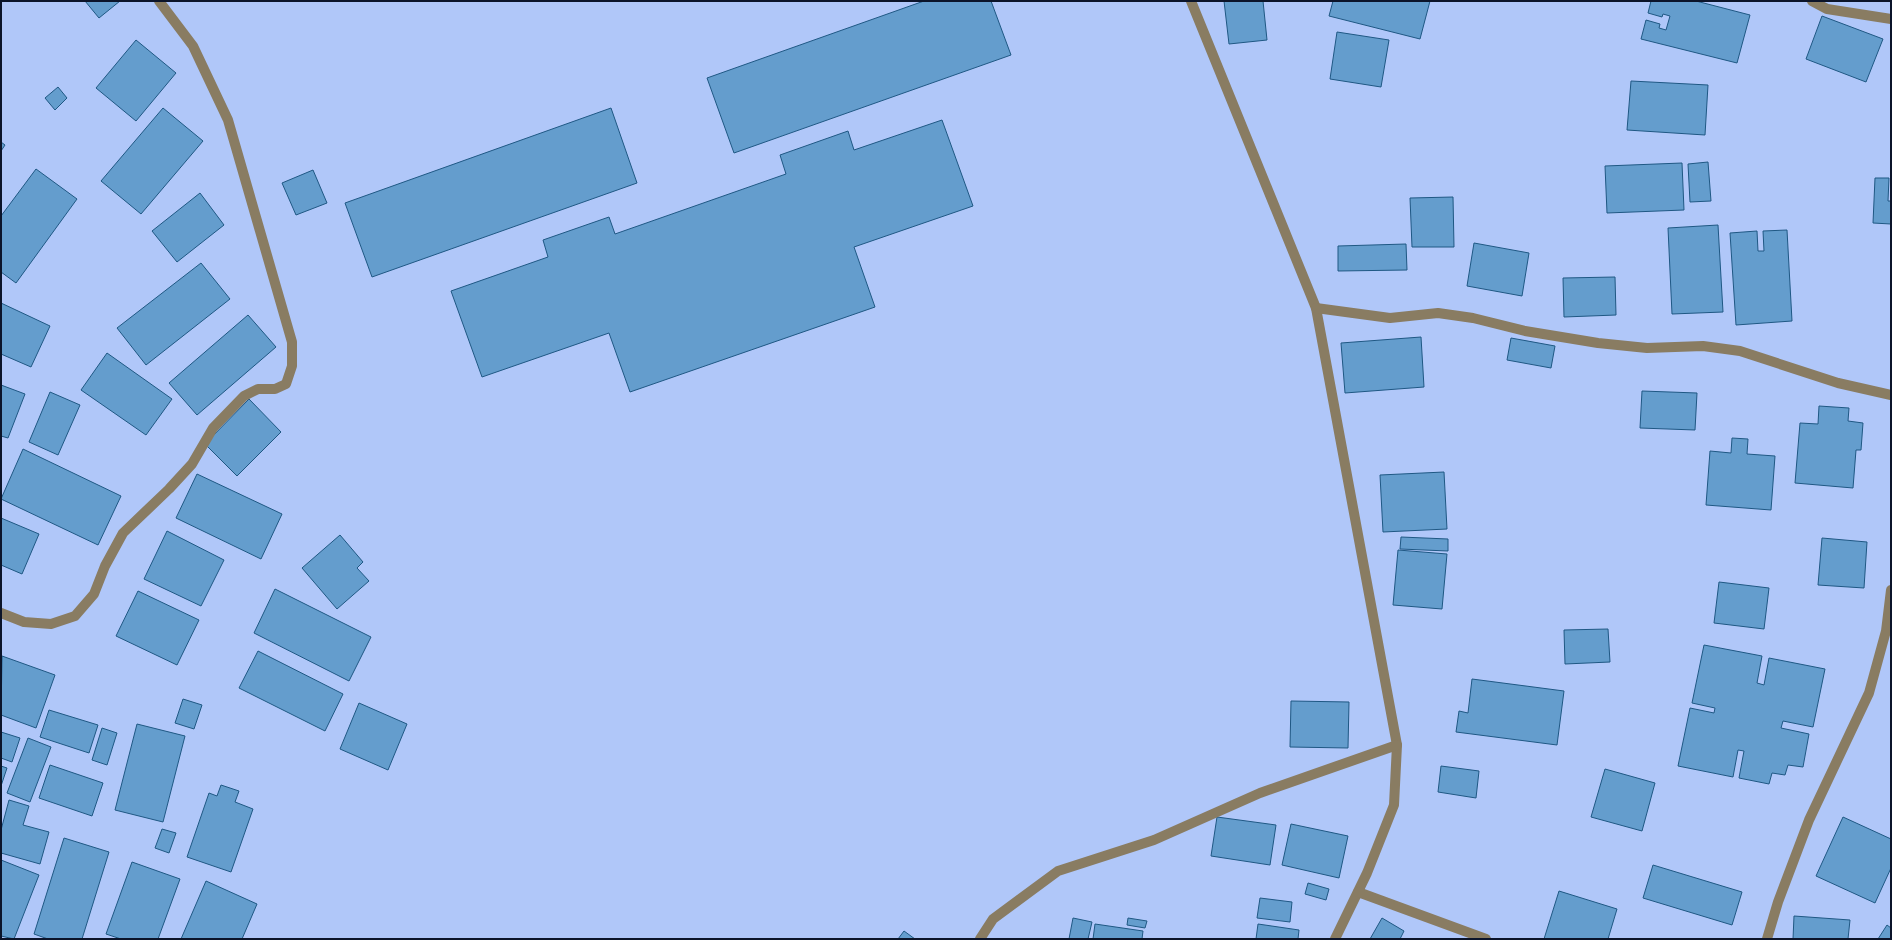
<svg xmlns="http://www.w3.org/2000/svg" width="1892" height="940" viewBox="0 0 1892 940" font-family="'Titillium Web',sans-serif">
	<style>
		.building { fill: #649dcd; stroke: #1f5884 }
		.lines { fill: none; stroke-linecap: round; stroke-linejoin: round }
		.minor { stroke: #897c62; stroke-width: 10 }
	</style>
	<rect width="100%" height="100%" fill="#b0c7f9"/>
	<g class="building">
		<path d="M85,1H120L99,18Z"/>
		<path d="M924,1H991L1011,55L734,153L707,78Z"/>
		<path d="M1224,1H1263L1267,40L1229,44Z"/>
		<path d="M1333,1H1430L1420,39L1329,16Z"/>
		<path d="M1651,1H1696L1750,15L1737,63L1641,39L1646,20L1660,24L1659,28L1666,30L1670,16L1663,14L1662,17L1648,13Z"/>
		<path d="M1822,16L1883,39L1866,82L1806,59Z"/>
		<path d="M1337,32L1389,40L1381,87L1330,79Z"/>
		<path d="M136,40L176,73L136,121L96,88Z"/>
		<path d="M1631,81L1708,85L1705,135L1627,130Z"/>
		<path d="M58,87L67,98L55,110L45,98Z"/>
		<path d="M163,108L203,141L141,214L101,181Z"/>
		<path d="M611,108L637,183L372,277L345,203Z"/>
		<path d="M942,120L973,206L854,247L875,307L630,392L609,333L482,377L451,291L548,257L543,240L609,217L615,234L786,174L780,155L848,131L854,150Z"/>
		<path d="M1,142L5,145L1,151Z"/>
		<path d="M1708,162L1711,201L1690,202L1688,164Z"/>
		<path d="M1682,163L1684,210L1607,213L1605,166Z"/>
		<path d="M36,169L77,199L16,283L1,272V216Z"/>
		<path d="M313,170L327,203L296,215L282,183Z"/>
		<path d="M1875,178H1889L1888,201H1891V224L1873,223Z"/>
		<path d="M200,193L224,225L177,262L152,231Z"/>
		<path d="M1453,197L1454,247H1412L1410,198Z"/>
		<path d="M1718,225L1723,312L1672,314L1668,228Z"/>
		<path d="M1787,230L1792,321L1736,325L1730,233L1757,231L1758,251H1764L1763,231Z"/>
		<path d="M1474,243L1529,253L1522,296L1467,286Z"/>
		<path d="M1406,244L1407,270L1338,271V246Z"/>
		<path d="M201,263L230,299L146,365L117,328Z"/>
		<path d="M1615,277L1616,315L1564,317L1563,278Z"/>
		<path d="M1,303L50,326L31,367L1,354Z"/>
		<path d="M248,315L276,347L197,415L169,383Z"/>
		<path d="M1421,337L1424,387L1345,393L1341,343Z"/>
		<path d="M1511,338L1555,346L1551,368L1507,360Z"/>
		<path d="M107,353L172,399L146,435L81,390Z"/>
		<path d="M1,385L25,394L8,438L1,436Z"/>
		<path d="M1642,391L1697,393L1695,430L1640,428Z"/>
		<path d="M50,392L80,405L58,455L29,442Z"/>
		<path d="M249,399L281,432L237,476L205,444Z"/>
		<path d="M1819,406L1849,408L1848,421L1863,423L1861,450H1856L1853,488L1795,483L1800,423L1818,424Z"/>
		<path d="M1732,438L1748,439L1747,454L1775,456L1771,510L1706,505L1710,451L1731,453Z"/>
		<path d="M23,449L121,496L98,545L1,499Z"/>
		<path d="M1444,472L1447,529L1383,532L1380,475Z"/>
		<path d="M197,474L282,514L261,559L176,518Z"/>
		<path d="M1,518L39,534L22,574L1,565Z"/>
		<path d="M167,531L224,560L201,606L144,579Z"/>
		<path d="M340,535L363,562L357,568L369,581L337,609L302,568Z"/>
		<path d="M1401,537L1448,539V551L1400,549Z"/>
		<path d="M1822,538L1867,542L1864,588L1818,585Z"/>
		<path d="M1398,550L1447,554L1442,609L1393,605Z"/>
		<path d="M1719,582L1769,588L1764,629L1714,623Z"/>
		<path d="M275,589L371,637L349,681L254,633Z"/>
		<path d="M138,591L199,620L177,665L116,636Z"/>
		<path d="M1608,629L1610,662L1565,664L1564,630Z"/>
		<path d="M1704,645L1762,656L1757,683L1764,685L1769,658L1825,669L1813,727L1783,721L1781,728L1809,734L1803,767L1788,765L1785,775L1772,773L1769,784L1739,778L1744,751L1738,750L1733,777L1678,766L1690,708L1714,713L1715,708L1692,703Z"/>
		<path d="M258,651L343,694L325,731L239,688Z"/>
		<path d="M2,656L55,675L36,728L1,715Z"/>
		<path d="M1472,679L1564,691L1557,745L1456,732L1459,711L1468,713Z"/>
		<path d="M183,699L202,705L194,729L175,723Z"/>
		<path d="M1291,701L1349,702L1348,748L1290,747Z"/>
		<path d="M359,703L407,724L388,770L340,749Z"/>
		<path d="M49,710L98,725L89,753L40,737Z"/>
		<path d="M137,724L185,736L163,822L115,810Z"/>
		<path d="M102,728L117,733L107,765L92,760Z"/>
		<path d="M1,732L20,738L12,762L1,758Z"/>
		<path d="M28,738L51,747L30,802L7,793Z"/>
		<path d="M50,765L103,783L92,816L39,798Z"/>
		<path d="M1,766L7,768L1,786Z"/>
		<path d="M1441,766L1479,771L1476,798L1438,792Z"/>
		<path d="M1605,769L1655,783L1642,831L1591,817Z"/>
		<path d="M221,785L239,791L235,802L253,809L231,872L187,857L209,793L217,796Z"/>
		<path d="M9,800L29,806L23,825L49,832L40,864L1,853V830Z"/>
		<path d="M1217,817L1276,825L1270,865L1211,856Z"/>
		<path d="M1843,817L1891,839V868L1875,903L1816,876Z"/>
		<path d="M1291,824L1348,836L1339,878L1282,865Z"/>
		<path d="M162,829L176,833L169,853L155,848Z"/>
		<path d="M64,838L109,852L82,939H48L34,934Z"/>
		<path d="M1,860L39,875L14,939L1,936Z"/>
		<path d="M132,862L180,879L158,939H121L106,934Z"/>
		<path d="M1653,865L1742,892L1732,925L1643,898Z"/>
		<path d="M206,881L257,904L242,939H181Z"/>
		<path d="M1308,883L1329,889L1326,900L1305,894Z"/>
		<path d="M1559,891L1617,909L1608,939H1544Z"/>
		<path d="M1260,898L1292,902L1290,922L1257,918Z"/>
		<path d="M1794,916L1850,920L1848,939H1793Z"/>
		<path d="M1073,918L1092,922L1088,939H1069Z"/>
		<path d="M1128,918L1147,921L1145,928L1127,925Z"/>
		<path d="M1382,918L1404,931L1400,939H1370Z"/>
		<path d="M1095,924L1143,931L1142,939H1093Z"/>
		<path d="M1258,924L1299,930L1298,939H1256Z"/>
		<path d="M1887,925L1891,928V939H1878Z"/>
		<path d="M904,931L915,939H898Z"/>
	</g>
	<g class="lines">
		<g class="minor">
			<path d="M1191,1L1316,308L1397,745L1394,805L1367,873L1335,939"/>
			<path d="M1812,1L1827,9L1891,19"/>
			<path d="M1316,308L1390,318L1438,313L1473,318L1525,331L1598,343L1647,348L1703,346L1740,351L1838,383L1891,395"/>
			<path d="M1,613L24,622L51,624L75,616L94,594L105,566L123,533L169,489L192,464L213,428L244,396L258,389H275L286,384L292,366V342L228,120L193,46L159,1"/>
			<path d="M1358,892L1486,939"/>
			<path d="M980,939L993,919L1058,871L1154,840L1260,793L1397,745"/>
			<path d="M1767,939L1778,902L1809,820L1869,693L1886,631L1891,590"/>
		</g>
	</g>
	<rect width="1892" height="940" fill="none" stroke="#0b142a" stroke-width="4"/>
</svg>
